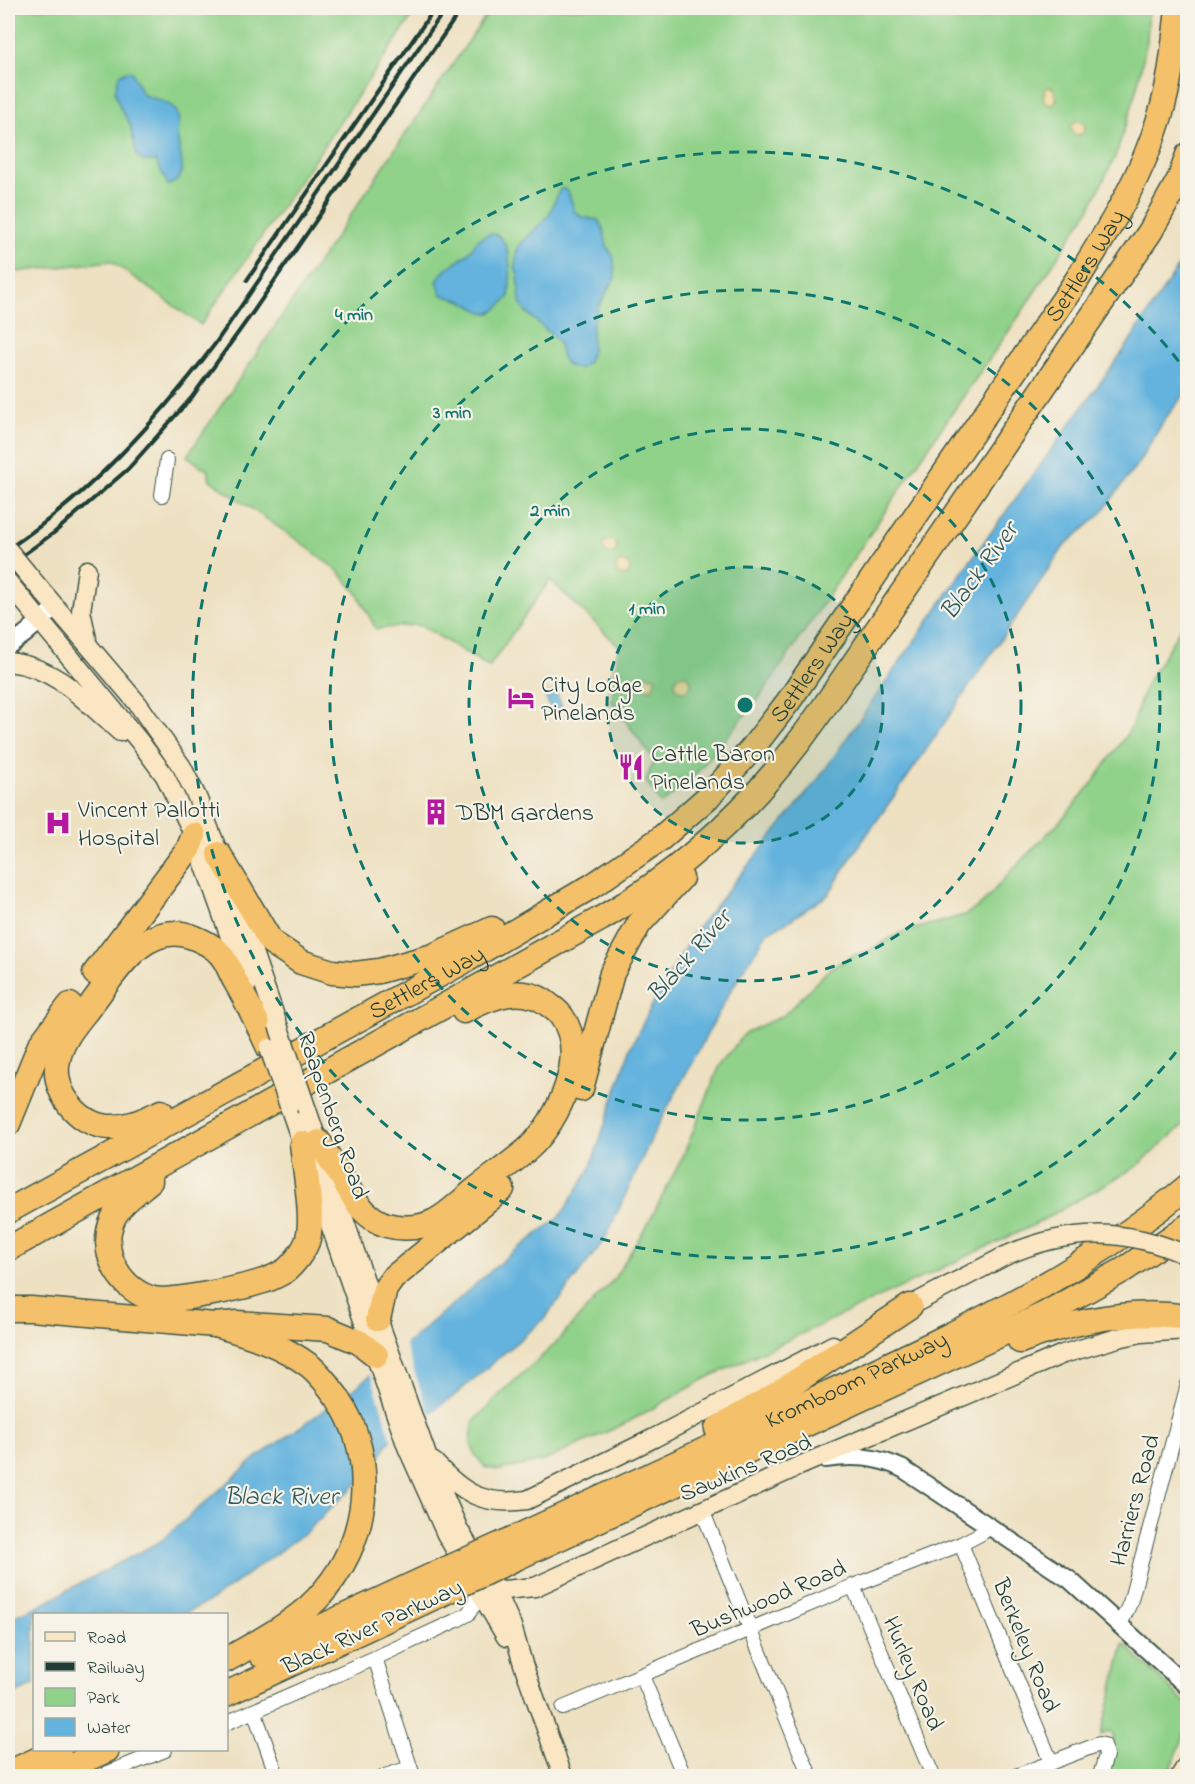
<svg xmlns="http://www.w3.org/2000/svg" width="1195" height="1784" viewBox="0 0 1195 1784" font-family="'Indie Flower',sans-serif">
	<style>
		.green { fill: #91d28a; stroke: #58885f; stroke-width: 1.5 }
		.sand { fill: #eeda9e; stroke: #868c69; stroke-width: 1.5 }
		.water { fill: #63b3de; stroke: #417889; stroke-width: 1.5 }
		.pier { fill: #eee1c2 }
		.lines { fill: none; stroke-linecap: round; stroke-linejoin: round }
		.minor-casing { stroke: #3e5649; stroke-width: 16 }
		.tertiary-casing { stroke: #3e5649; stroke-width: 20 }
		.secondary-casing { stroke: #3e5649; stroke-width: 21 }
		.motorway-casing { stroke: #3e5649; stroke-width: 27 }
		.minor { stroke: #fff; stroke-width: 14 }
		.tertiary { stroke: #fff; stroke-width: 16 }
		.secondary { stroke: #fbe6c3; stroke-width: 18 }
		.motorway { stroke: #f4c16a; stroke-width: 24 }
		.rail { stroke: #1f3d34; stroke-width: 4 }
		.secondary-bridge-casing { stroke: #3e5649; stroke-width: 21; stroke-linecap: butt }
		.motorway-bridge-casing { stroke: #3e5649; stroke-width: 27; stroke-linecap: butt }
		.secondary-bridge { stroke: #fbe6c3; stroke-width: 18 }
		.motorway-bridge { stroke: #f4c16a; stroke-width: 24 }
		.ring { fill: none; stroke: #0f766e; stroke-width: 3; stroke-dasharray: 10 8 }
		.labels { text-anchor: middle; stroke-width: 4.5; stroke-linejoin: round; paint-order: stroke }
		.street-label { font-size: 24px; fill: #1f3d34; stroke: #f7f3e8 }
		.poi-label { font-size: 24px; fill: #1f3d34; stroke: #f7f3e8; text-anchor: start }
		.water-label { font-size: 26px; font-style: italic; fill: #305a5e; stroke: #f7f3e8 }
		.centre { fill: #0f766e; stroke: #f7f3e8; stroke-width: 3 }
		.ring-label { font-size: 18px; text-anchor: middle; font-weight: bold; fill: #0f766e; stroke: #f7f3e8; stroke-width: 4.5; stroke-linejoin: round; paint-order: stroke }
	</style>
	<rect width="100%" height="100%" fill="#f7f3e8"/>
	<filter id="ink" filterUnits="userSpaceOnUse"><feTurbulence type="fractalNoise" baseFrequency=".0167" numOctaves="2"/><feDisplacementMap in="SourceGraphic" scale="12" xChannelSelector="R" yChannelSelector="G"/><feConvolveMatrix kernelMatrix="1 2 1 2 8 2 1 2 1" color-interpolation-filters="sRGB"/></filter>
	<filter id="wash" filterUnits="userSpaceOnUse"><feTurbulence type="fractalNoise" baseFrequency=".008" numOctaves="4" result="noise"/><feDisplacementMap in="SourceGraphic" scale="24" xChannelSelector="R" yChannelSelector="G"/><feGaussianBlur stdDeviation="1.35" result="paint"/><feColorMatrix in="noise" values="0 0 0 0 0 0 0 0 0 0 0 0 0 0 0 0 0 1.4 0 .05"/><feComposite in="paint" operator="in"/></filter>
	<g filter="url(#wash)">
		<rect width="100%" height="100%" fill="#eee1c2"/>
		<g class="green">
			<path d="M8,8H418L201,325L111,261L8,273Z"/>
			<path d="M491,8H1149L1147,41L1134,100L1115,157L1090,208L1017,319L934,439L760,697L690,781L661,804L646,781L654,760L612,702L619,646L550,580L489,667L422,626L414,625L376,629L357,593L338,571L303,544L210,480L208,471L187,456Z"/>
			<path d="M1187,617V1122L1136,1167L1034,1225L705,1379L630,1421L544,1461L500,1470L486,1468L475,1455L471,1443L473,1422L501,1393L553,1346L614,1279L649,1222L683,1156L720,1065L745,1033L784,1015L830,968L852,956L868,951L900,933L965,915L981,905L1013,869L1063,818L1094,781L1131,728L1145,687Z"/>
			<path d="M1124,1644L1187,1704V1728L1168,1776H1103L1114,1740L1111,1731L1101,1735Z"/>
		</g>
		<g class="sand">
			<path d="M1049,87L1053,88L1057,99L1053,105L1047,103L1043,98L1045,90Z"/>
			<circle cx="1078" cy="128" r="7"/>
			<circle cx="610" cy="547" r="7"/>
			<circle cx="623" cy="569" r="7"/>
			<path d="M644,674L656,678L652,689L642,688L639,682L640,678Z"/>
			<circle cx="683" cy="683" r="8"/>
		</g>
		<g class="water">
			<path d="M127,71L132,72L142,94C152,99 170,101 176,111C181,118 177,127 177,135C178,150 192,180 168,185L156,161H143L137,156L130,124L120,108L115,92L119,75Z"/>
			<path d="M562,188L568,191L575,212L582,217L598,220L603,228L607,246L614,258L615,278L599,305L592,326V350L588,362L579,369L568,366L562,358L558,341L525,311L520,302L518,275L515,268L516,254L519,246L549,215L559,191Z"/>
			<path d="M488,234C514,231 511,280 509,297C486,321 490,315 464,302C457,298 448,298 441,294L437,281C445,264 462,262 470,251C477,241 476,240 488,234Z"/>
			<path d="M1187,253V391L1165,419L1139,462L1100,515L1065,545L911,772L854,853L828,895L790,920L767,933L731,990L655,1131L605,1239L545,1318L455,1395L388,1443L374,1467L306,1532L210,1601L183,1614H34V1685L8,1697V1619L36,1607L161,1541L256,1458L358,1386L508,1256L560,1217L590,1169L630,1049L657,995L694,932L819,778L968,564L1126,347Z"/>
			<path d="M552,692L556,693L562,707L552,712L546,698L547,694Z"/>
		</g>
		<path class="pier" d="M404,1342L430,1417L392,1442L370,1371Z"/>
	</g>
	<g filter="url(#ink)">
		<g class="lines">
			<g class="minor-casing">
				<g id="minor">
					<path d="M162,495L167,460"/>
					<path d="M702,1510L810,1776"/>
					<path d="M961,1544L1051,1762"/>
					<path d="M853,1586L933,1776"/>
					<path d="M1120,1625L1130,1603L1188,1384"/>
					<path d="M375,1658L413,1776"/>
					<path d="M642,1676L684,1776"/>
					<path d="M563,1708L853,1586L961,1544L982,1533L989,1527"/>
					<path d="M254,1711L277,1776"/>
					<path d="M226,1723L375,1658L455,1621L468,1614L476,1602V1587"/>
					<path d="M108,1773L165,1750"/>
					<path d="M385,1776L410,1768"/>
					<path d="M1016,1776L1099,1744L1104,1745L1106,1755L1100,1776"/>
				</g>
			</g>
			<g class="tertiary-casing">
				<g id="tertiary">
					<path d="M8,646L25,634L56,607"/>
					<path d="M825,1459C853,1455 877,1456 903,1469L1070,1580L1188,1687"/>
				</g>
			</g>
			<g class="secondary-casing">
				<g id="secondary">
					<path d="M31,578L138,704L182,767L197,797L219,854L278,1025"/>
					<path d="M8,582L140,742L165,776L194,835L247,985"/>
					<path d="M87,639L81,611L87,570"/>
					<path d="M8,662C57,667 85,701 120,732"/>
					<path d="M289,1106L407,1447L446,1534L506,1637"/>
					<path d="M307,1110L378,1319L429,1461L459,1530L499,1597L512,1626L523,1664L563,1776"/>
					<path d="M900,1311L1005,1256"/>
					<path d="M434,1462C463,1494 484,1506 527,1500L654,1438L833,1345"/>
					<path d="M476,1585L504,1590L535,1587L799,1466L1063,1354L1118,1338L1141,1333L1188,1330"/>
					<path d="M1180,1776L1188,1763"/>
				</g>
			</g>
			<g class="motorway-casing">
				<g id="motorway">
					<path d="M219,854L271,942L301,962L332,972L355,974L379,971L433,956L492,929"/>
					<path d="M95,973L188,850L194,835"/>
					<path d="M581,1089L612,973L639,924L681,878"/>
					<path d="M161,1112C144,1120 129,1128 109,1127C78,1125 51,1091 58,1060C62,1037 80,1020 93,1002C116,972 145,921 190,936C201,940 214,946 221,955C227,962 230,971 234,979C247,1001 258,1024 269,1048"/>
					<path d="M8,1124L40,1045L70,1005"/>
					<path d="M319,1142C326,1153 334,1165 341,1176C352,1193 356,1207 374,1219C390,1230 418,1230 435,1221C449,1214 462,1200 475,1190C493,1176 512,1163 529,1148C559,1120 589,1055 562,1017C559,1012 553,1008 549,1005C523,983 490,997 464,1011"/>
					<path d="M150,1181C136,1193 117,1205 111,1224C100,1256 122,1290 153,1299C170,1303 241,1288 260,1282C268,1280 278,1275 285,1271C293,1265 303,1252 307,1242C315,1220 304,1167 302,1143"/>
					<path id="s1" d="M8,1211L463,962L592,886L660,839L708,797L750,751L788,702L1075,283C1108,230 1142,177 1160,116C1171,81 1174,44 1178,8"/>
					<path d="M8,1249L602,918C687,868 758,801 815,720L1150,232L1180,178L1188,155"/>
					<path d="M8,1309H31L215,1325L237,1323L328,1329L359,1342L376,1355"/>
					<path d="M378,1319L385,1289L393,1278L502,1189"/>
					<path d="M215,1325C249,1334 282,1345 310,1366C321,1375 329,1386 337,1397C380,1461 369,1544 317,1599C293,1624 256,1643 226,1660"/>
					<path d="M1020,1341C1073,1321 1130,1308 1188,1317"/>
					<path d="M717,1429L780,1392L910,1306"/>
					<path id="s2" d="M508,1541C615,1491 722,1441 830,1392C958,1332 1078,1278 1188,1186"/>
					<path d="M516,1558L1045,1314L1125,1269L1188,1226"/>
					<path d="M261,1655L431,1576"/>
					<path d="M226,1694L439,1595"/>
					<path d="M8,1773L59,1750"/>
					<path d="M49,1776L107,1750"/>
				</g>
			</g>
			<use href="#minor" class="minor"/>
			<use href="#tertiary" class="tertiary"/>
			<use href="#secondary" class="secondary"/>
			<use href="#motorway" class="motorway"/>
			<g class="rail">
				<path d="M247,280L435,8"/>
				<path d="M8,549C90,494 155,423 215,344L446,8"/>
				<path d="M8,566L55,532L128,469L192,397L253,312L462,8"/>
			</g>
			<g class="secondary-bridge-casing">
				<g id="secondary-bridge">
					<path d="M8,550L31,578"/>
					<path d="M278,1025L307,1110"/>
					<path d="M269,1048L289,1106"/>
					<path d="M1005,1256C1068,1228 1124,1227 1188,1256"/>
				</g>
			</g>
			<g class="motorway-bridge-casing">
				<g id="motorway-bridge">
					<path d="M431,1576L508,1541"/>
					<path d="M439,1595L516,1558"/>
				</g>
			</g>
			<use href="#secondary-bridge" class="secondary-bridge"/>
			<use href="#motorway-bridge" class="motorway-bridge"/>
		</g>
	</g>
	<circle cx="745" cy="705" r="138" fill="#0f766e" fill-opacity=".12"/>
	<g class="ring">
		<circle cx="745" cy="705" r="138"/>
		<circle cx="745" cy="705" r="276"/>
		<circle cx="745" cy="705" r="415"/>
		<path d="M1187 1038A553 553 0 1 1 1187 372"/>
	</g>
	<defs>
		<g id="hotel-bare" transform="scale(2.07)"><path d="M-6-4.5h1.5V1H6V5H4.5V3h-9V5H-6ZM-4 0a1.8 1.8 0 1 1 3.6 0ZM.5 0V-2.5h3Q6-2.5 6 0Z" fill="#b5179e" stroke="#f7f3e8" stroke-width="2.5" paint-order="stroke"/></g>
		<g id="restaurant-bare" transform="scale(2.07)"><path d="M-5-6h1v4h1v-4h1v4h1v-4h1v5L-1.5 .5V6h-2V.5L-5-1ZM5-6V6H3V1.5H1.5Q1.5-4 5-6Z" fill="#b5179e" stroke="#f7f3e8" stroke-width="2.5" paint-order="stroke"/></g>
		<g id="building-bare" transform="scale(2.07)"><path d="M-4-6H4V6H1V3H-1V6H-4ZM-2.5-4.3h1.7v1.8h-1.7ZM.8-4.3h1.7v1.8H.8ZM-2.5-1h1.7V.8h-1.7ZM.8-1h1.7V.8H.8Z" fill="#b5179e" stroke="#f7f3e8" stroke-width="2.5" paint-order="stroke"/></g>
		<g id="hospital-bare" transform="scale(2.07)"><path d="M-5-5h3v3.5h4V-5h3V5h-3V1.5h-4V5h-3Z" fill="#b5179e" stroke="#f7f3e8" stroke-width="2.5" paint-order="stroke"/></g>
	</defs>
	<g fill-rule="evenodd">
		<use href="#hotel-bare" x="521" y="698"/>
		<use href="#restaurant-bare" x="631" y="767"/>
		<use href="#building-bare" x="436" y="812"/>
		<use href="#hospital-bare" x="58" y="823"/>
	</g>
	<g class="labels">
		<g class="street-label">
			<text dy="8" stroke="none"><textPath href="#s1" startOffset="1467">Settlers Way</textPath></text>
			<text dy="8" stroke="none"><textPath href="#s1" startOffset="981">Settlers Way</textPath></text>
			<text dy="8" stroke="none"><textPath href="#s1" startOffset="477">Settlers Way</textPath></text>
			<text transform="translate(334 1115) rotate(71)" y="8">Raapenberg Road</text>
			<text dy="8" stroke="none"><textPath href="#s2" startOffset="384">Kromboom Parkway</textPath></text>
			<text transform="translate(745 1467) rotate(-23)" y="8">Sawkins Road</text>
			<text transform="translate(1134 1500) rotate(-75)" y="8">Harriers Road</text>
			<text transform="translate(768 1598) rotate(-23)" y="8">Bushwood Road</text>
			<text transform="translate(372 1626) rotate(-25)" y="8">Black River Parkway</text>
			<text transform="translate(1027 1645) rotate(68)" y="8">Berkeley Road</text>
			<text transform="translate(914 1673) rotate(67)" y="8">Hurley Road</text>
		</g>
		<g class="poi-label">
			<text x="541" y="692">City Lodge<tspan x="541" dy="28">Pinelands</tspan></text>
			<text x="651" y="761">Cattle Baron<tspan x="651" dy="28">Pinelands</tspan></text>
			<text x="78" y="817">Vincent Pallotti<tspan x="78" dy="28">Hospital</tspan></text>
			<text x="456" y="820">DBM Gardens</text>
		</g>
		<g class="water-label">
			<text transform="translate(978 570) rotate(-54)" y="9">Black River</text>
			<text transform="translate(688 955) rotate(-49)" y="9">Black River</text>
			<text x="281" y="1504">Black River</text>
		</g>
	</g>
	<circle cx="745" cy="705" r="9" class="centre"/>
	<g class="ring-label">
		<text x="354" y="320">4 min</text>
		<text x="452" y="418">3 min</text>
		<text x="550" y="516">2 min</text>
		<text x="647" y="614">1 min</text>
	</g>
	<rect width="1195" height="1784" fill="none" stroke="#f7f3e8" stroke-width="30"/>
	<rect x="33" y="1613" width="195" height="138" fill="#f7f3e8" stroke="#a1aaa0" stroke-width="1.5"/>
	<rect x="45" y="1632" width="30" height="9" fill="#fbe6c3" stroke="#a1aaa0" stroke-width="1.5"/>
	<text x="87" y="1643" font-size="18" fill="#1f3d34">Road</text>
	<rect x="45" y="1662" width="30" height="9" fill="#1f3d34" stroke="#a1aaa0" stroke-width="1.5"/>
	<text x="87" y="1673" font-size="18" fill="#1f3d34">Railway</text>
	<rect x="45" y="1688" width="30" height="18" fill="#91d28a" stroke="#a1aaa0" stroke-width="1.5"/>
	<text x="87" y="1703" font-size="18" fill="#1f3d34">Park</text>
	<rect x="45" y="1718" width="30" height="18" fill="#63b3de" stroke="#a1aaa0" stroke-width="1.5"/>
	<text x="87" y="1733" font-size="18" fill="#1f3d34">Water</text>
</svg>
